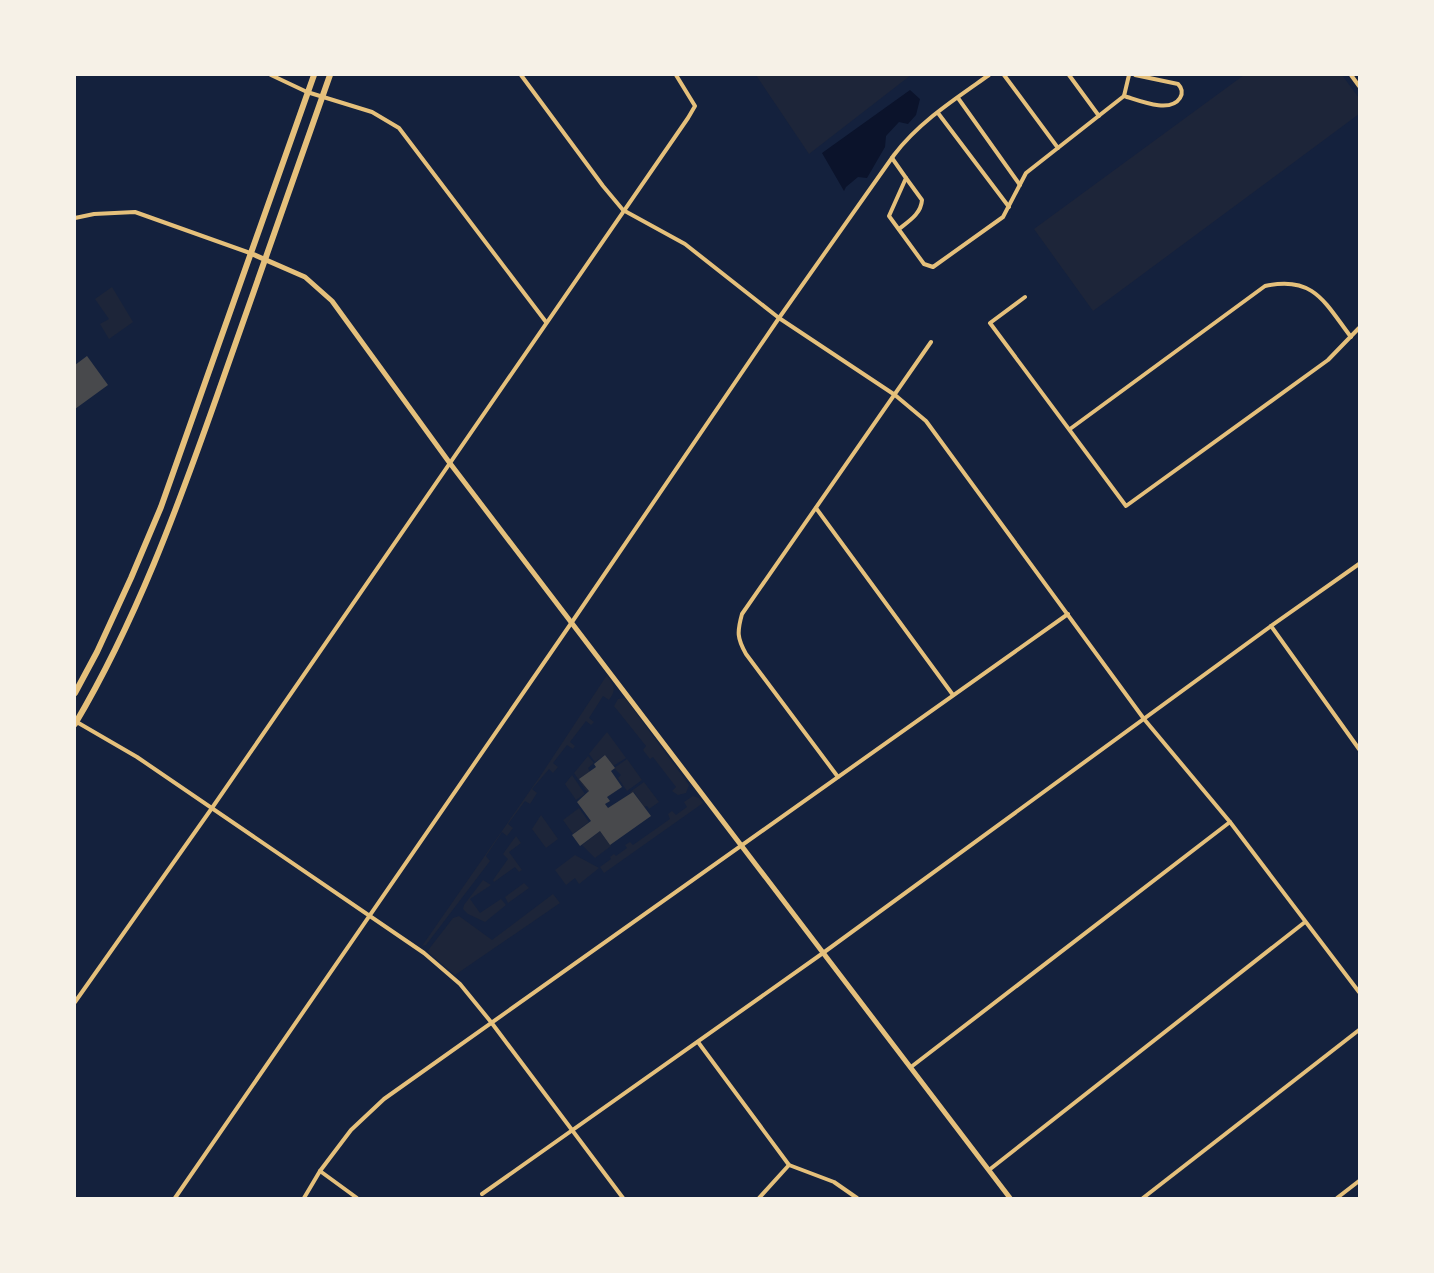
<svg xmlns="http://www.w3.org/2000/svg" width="1434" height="1273" viewBox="0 0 1434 1273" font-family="Lato,sans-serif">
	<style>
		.green { fill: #1d2539 }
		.water { fill: #0b132b }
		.building { fill: #48494c }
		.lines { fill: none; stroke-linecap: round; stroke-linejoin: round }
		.minor { stroke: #e5c07b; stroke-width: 4 }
		.tertiary { stroke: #e5c07b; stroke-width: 5 }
		.primary { stroke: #e5c07b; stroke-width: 6 }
	</style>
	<rect width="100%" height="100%" fill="#14213d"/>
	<g class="green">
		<path d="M756,75H911L809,154Z"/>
		<path d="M1244,75H1342L1359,98V114L1093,311L1034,229Z"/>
		<path d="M112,287L133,322L109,339L100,324L109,319L95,299Z"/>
		<path d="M607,675C614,686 617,689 609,700L603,696L589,718L594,722L591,725L586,721L570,742L575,746L573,749L567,745L553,763L558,767L553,773L549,769L532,789L537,793L530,804L525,801L508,824L513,828L507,836L502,832L486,856L490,861L426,945L422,946L543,772Z"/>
		<path d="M625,698L689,785L686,793L678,795L672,791L676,787L653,757L650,759L643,750L646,746L614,706L618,699Z"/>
		<path d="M607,732L626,758L613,766L605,755L595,762L589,754Z"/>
		<path d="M588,756L594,763L588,768L590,772L579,779L589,791L587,792L574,773Z"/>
		<path d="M627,759L642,780L627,791L618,778L621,775L614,768Z"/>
		<path d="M572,775L585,794L576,800L565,784Z"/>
		<path d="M644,782L659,802L649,809L647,806L644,807L634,792L631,794L630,792Z"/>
		<path d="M693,796L699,798L703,803L604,873L600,867L611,859L610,857L614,854L616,856L627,848L625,845L630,842L633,845L670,819L668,814L672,811L676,815L687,807L684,802Z"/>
		<path d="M579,808L589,822L573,834L563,820Z"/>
		<path d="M541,815L558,839L546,848L532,829Z"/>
		<path d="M600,831L611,846L595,858L582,845Z"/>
		<path d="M516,836L521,843L509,852L522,870L519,872L515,867L494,882L493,880L508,859L503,854Z"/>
		<path d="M575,855L599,868L579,884L575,878L566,885L555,870Z"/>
		<path d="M483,880L491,885L470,899L480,913L501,899L506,905L485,922L468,914L463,909L464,905Z"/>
		<path d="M524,883L529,888L508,903L505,897Z"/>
		<path d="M553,894L560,903L455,975L428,952L429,949L453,918L459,916L492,940Z"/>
	</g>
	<path class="water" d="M910,90L920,99L916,115L908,124L899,122L886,136L885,147L867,178L858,177L846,187L844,191L822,153Z"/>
	<g class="building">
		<path d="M87,356L108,385L75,409V365Z"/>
		<path d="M605,755L615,768L611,771L622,787L607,797L610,801L605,804L608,808L633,792L651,816L610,845L600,831L580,846L572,835L591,821L577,802L589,791L579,779L596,767L594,764Z"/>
	</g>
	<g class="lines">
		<g class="minor">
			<path d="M271,75L307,92L372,112L399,128L546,322"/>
			<path d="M521,75L603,186L623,210L685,244L779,318L895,395L926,421L1144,719L1230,822L1359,992"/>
			<path d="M1004,75L1058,148"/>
			<path d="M1069,75L1099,116"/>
			<path d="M1351,75L1359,86"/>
			<path d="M1124,96C1138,100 1170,114 1180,98C1183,93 1182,88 1178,84L1135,75"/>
			<path d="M958,98L1020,185"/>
			<path d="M938,113L1009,207"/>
			<path d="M892,158L906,178L889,216L924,264L933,267L1003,217L1026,173L1124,96L1129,75"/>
			<path d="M75,218L94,214L135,212L250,253"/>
			<path d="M899,229C909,221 921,214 922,200L906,178"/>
			<path d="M1025,297L990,323L1126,506L1328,360L1359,328"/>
			<path d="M1070,429L1265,286C1314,275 1325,303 1351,337"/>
			<path d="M816,508L953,695"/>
			<path d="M1271,626L1359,749"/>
			<path d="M75,721L137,757L424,953L460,984L491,1022L623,1198"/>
			<path d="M838,777L746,654C737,638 737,632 742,614L931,342"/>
			<path d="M75,1002L212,808L688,118L695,106L676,75"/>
			<path d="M698,1042L789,1165L834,1182L857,1198"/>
			<path d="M911,1067L1230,822"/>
			<path d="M989,1170L1305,922"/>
			<path d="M320,1171L357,1198"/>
			<path d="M482,1194L823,953L1271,626L1359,564"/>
			<path d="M175,1198L572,622L779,318L894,155C919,122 955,99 989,75"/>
			<path d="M304,1198L320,1171L351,1130L384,1099L1068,614"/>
			<path d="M759,1198L789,1165"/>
			<path d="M1143,1198L1359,1030"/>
			<path d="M1337,1198L1359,1181"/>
		</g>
		<path class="tertiary" d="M250,253L305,277L332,301L449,462L1010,1198"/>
		<g class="primary">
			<path d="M75,693L97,652L131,578L161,507L314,75"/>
			<path d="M75,724C136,621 177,509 217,396C255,289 292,182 330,75"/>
		</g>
	</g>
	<rect width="1434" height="1273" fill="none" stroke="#f6f1e7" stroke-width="152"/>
</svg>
